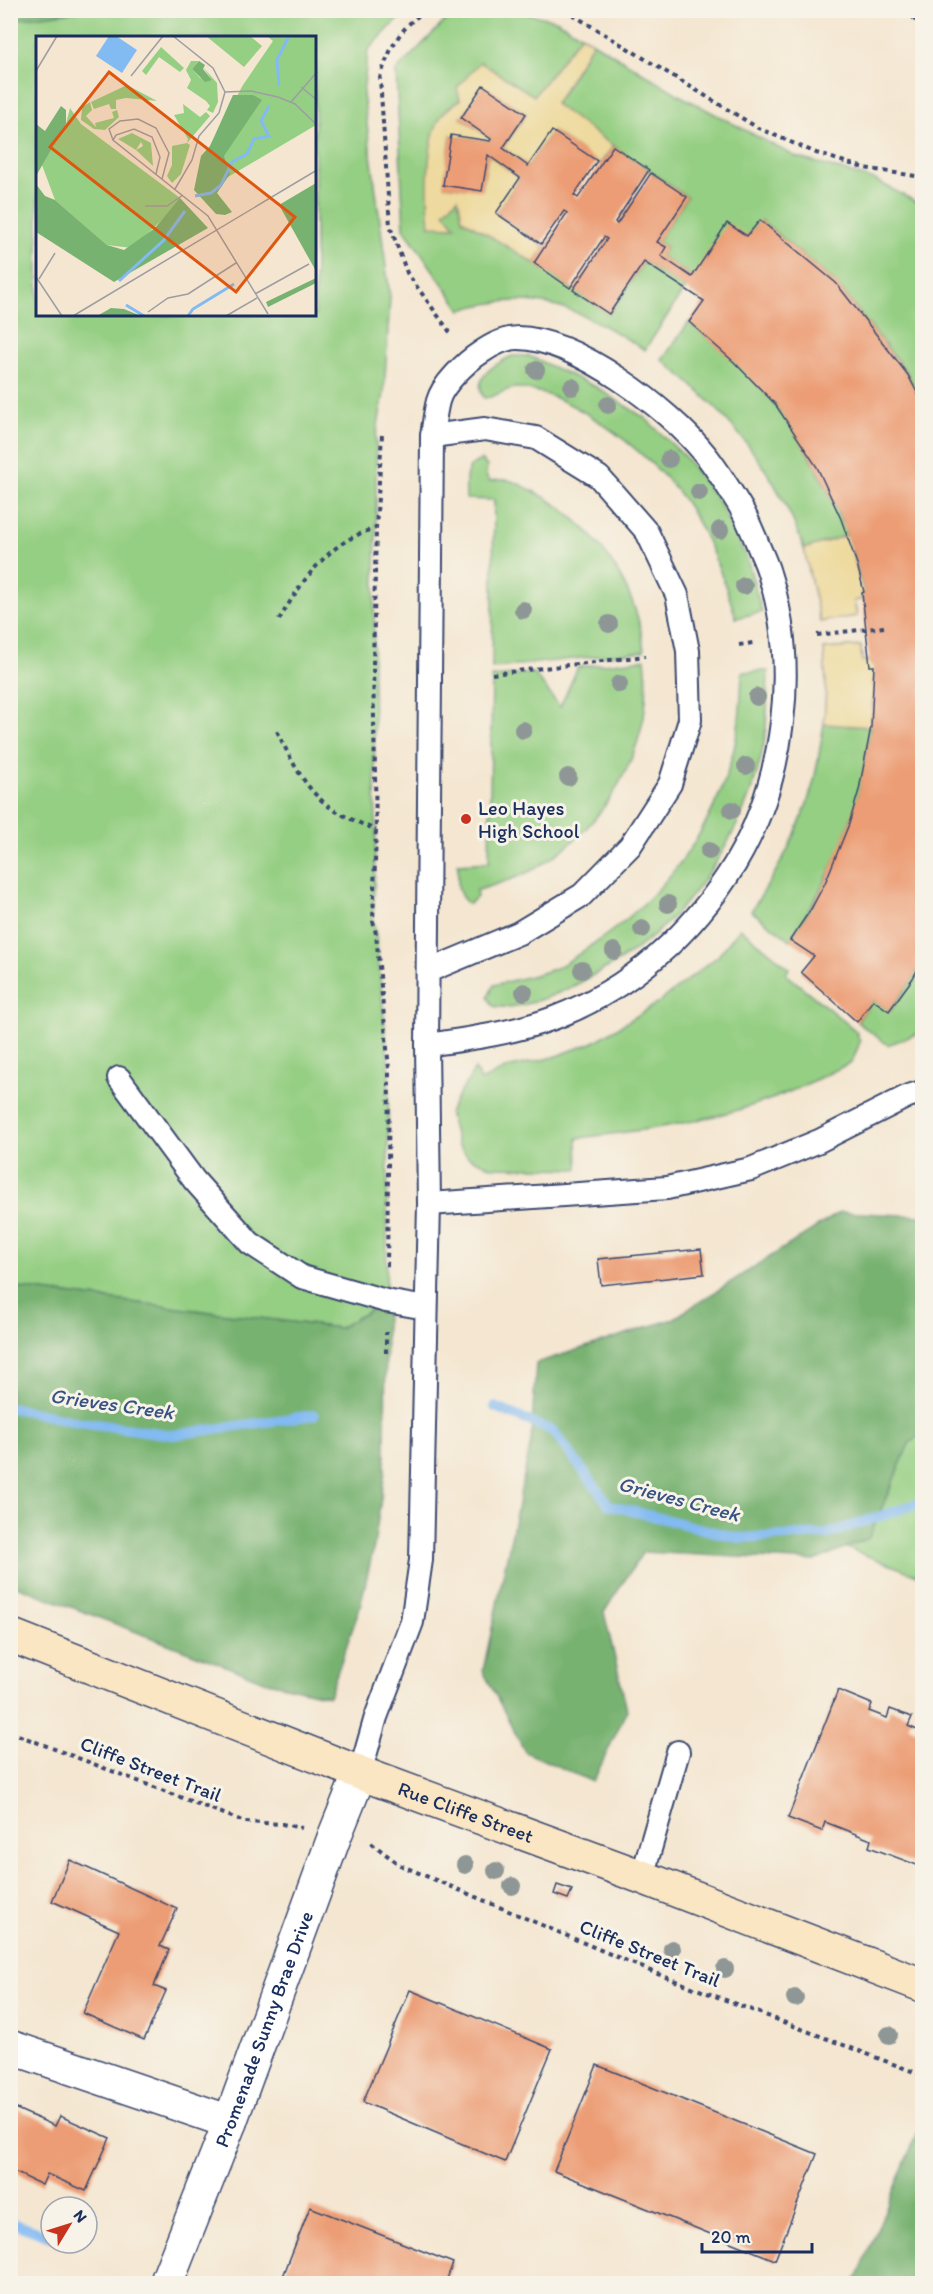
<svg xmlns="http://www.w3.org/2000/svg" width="933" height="2294" viewBox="0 0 933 2294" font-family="Itim,sans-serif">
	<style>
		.green { fill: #95cf83; stroke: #587f70; stroke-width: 1.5; fill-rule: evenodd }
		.forest { fill: #78b271; stroke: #4a7068; stroke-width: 1.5 }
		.sand { fill: #eeda9e; stroke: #84847e; stroke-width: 1.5 }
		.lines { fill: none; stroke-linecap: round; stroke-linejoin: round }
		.stream { stroke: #82baf2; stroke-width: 10 }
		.building { fill: #ec9d75 }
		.service-casing { stroke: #3c4a6f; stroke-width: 26 }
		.minor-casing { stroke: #3c4a6f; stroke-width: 36 }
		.secondary-casing { stroke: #3c4a6f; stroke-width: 36 }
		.path { stroke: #3c4a6f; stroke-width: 4; stroke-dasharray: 4.5 4.5; stroke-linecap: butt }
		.service { stroke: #fff; stroke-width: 22 }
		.minor { stroke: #fff; stroke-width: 33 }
		.secondary { stroke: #fbe6c4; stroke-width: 33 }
		.tree { fill: #8e9796 }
		.poi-dot { fill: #c8321e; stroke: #f7f3e8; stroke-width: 2 }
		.labels { text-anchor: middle; stroke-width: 6; stroke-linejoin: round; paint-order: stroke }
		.poi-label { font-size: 20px; fill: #1b2f5e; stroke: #f7f3e8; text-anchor: start }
		.street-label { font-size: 20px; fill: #1b2f5e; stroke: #f7f3e8 }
		.water-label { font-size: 21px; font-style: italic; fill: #355283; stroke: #f7f3e8 }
		.inset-river { fill: none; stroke: #82baf2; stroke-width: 3 }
		.inset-road { fill: none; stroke: #9d9da2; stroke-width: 1.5 }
		.view { fill: #de5710; fill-opacity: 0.15; stroke: #de5710; stroke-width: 3 }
		.inset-edge { fill: none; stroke: #1b2f5e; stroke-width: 3 }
	</style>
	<rect width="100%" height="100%" fill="#f7f3e8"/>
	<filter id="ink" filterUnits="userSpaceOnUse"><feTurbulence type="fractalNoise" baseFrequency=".0167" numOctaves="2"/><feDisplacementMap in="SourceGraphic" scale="12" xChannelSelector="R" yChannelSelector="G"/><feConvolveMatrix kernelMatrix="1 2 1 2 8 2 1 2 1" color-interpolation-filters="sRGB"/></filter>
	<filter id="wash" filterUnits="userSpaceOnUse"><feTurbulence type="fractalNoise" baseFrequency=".008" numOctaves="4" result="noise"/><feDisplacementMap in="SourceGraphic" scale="24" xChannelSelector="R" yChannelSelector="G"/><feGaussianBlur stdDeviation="1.35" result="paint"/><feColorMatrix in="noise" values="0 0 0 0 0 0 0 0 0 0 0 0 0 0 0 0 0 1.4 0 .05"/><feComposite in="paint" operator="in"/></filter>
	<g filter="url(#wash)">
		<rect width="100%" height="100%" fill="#f4e6d0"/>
		<g class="green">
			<path d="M80,10L406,11L368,50L363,94L390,297L384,393L376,436V528L373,677L376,830L373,921L376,934L389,1069L386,1301L339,1328L11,1287V20ZM38,38H315V315H38Z"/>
			<path d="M483,11H514L556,20L581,35L534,96L480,62L460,100L442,116L430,226L455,227L444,212L458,198L462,219L534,263L609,314L644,262L685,288L645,350C580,310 539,287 461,310L404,229L396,71L446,20Z"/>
			<path d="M593,42L679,95L796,157L875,180L922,205V402L908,374L836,283L761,220L747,236L692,277L661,256L666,247L657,242L687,197L555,105Z"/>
			<path d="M689,322C719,348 752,374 776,406C806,445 829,489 847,535L804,549C778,472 726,410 662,360Z"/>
			<path d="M512,356H529L596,387L645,418L686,458L718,501L747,558L762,612L736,618C724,580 711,543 690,509C659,460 577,394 518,388C505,387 497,398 484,398C471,378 495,364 512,356Z"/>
			<path d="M481,460L487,466L486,475L489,481C495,481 501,479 507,480C516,481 525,487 533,491C592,520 638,586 644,651L492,668L494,500L466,499C466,482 462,467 481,460Z"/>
			<path d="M645,659C656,744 607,826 536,868C518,879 495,884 476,891L477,897L469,904C455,895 458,879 458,864L489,862L492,677L534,673L560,707L578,667Z"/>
			<path d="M768,671C767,694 768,721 764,744C747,828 695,911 622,959C610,967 596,973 583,981C561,993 517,1012 493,1006L488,997L494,985C515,979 540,976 560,966C570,961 580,953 590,946C661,900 714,832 734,749C740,724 741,698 742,672Z"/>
			<path d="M824,724L871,727C867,748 864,770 859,791C846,845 821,894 790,940L751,911C777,872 799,833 812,788C818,767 820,745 824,724Z"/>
			<path d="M740,928L789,968L786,974L856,1031L860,1042L852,1062C823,1076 794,1092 763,1102C703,1123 641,1131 577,1138L578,1169L492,1167L468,1157L458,1145L449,1113L455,1101L475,1069L481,1081L507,1068L554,1057L594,1042L658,1003L718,956Z"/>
			<path d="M922,961V1032L888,1045L857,1022L873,1000L890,1011L913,978Z"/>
			<path d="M922,1324V1577L839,1545Z"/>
		</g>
		<g class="forest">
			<path d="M11,10H80V11L11,20Z"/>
			<path d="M840,1212L922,1216V1433L909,1444L869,1538L814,1561L643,1552L604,1612L627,1710L593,1782L525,1752L483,1671L531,1442L536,1363L673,1319Z"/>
			<path d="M10,1287L339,1328L386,1301L385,1472L374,1546L360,1607L329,1696L267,1682L11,1584Z"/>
			<path d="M922,2121V2283H855Z"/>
		</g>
		<g class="sand">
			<path d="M581,35L593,42L555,104L613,146L600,164L552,131L528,166L503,148L526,114L483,86L461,118L491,139L490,141L451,135L444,185L482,190L488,155L520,178L496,213L545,247L534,263L462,219L458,198L444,212L456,227L430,226C427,199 425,137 442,115C446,109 454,104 460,100L457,88L480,62L534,96Z"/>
			<path d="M847,535L864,592L862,593L863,599L854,601L857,616L820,622L804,549Z"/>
			<path d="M861,646L862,661H870L874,666L871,727L824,724L826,686L824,649Z"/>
		</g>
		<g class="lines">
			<g class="stream">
				<path d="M495,1407L553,1431L609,1505L738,1538L828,1534L922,1502"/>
				<path d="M10,1409L14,1408L73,1421L173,1435L314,1415"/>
				<path d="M10,2222L50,2237"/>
			</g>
		</g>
		<g id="blocks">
			<g class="building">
				<path d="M483,85L526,114L503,148L528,166L552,131L597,161L574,195L578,198L613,146L649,170L615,222L617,224L651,173L687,197L657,242L666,247L661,256L692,277L727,223L747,236L760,220L836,283L908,375L922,402V961L913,978L889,1011L873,1000L857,1022L801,972L814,956L790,940L811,909L825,883L849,824L859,790L871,727L874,666H870L862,593L864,592L857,564L841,519L817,467L775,404L734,362L689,322L704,301L644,262L609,314L573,290L607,239L604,237L570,288L534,263L567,213L564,211L541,244L496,213L520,178L488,155L482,191L443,185L451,135L490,141L491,139L461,118Z"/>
				<path d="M701,1249L704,1274L601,1285L598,1259Z"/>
				<path d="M838,1690L872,1704L869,1711L887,1718L890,1709L912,1717L908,1726L922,1732V1867L869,1847L871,1840L825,1822L822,1831L788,1818Z"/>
				<path d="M70,1860L177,1909L160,1946L169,1950L154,1986L166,1991L144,2040L83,2013L119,1931L52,1901Z"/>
				<path d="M557,1885L572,1890L568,1899L554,1894Z"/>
				<path d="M410,1990L552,2049L505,2162L363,2102Z"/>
				<path d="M597,2065L817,2154L775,2260L554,2171Z"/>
				<path d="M10,2106L55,2126L60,2116L110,2138L86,2191L47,2174L42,2185L10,2170Z"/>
				<path d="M310,2207L453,2263L445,2284H280Z"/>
			</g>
		</g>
	</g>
	<g filter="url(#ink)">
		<use href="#blocks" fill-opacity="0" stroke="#3c4a6f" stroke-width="1.5"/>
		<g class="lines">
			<g class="service-casing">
				<g id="service">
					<path d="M427,1045C469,1039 513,1033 554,1018C630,989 693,933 735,864C785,780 799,666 769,573C766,562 760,551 756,540C751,529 747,518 741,508C730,490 718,470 705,454C669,409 577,339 518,338C505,338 490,346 480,353C466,362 442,385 438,401C435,412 434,424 432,436"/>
					<path d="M119,1078L194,1180L250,1243L302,1277L386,1301L426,1308"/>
					<path d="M429,1204L667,1188L751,1169L819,1141L908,1096L922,1092"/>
					<path d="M360,1773L376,1717L412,1622L421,1560L429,1204L427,1045L432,436L485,429L536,438L599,477L647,532L677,595L688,651L690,720L670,784L630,846L582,895L519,933L428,971"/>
					<path d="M642,1877L678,1752"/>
				</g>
			</g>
			<g class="minor-casing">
				<g id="minor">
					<path d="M10,2047L230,2122"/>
					<path id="s1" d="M166,2284L230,2122L335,1835L360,1773"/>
				</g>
			</g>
			<g class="secondary-casing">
				<g id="secondary">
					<path id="s2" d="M10,1635L360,1773L642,1877L922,1985"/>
				</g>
			</g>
			<g class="path">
				<path d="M426,10C399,29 390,47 380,78L390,226L407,273L452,335"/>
				<path d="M565,10L758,128L816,153L864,168L922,177"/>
				<path d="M908,10L922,30"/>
				<path d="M382,435L376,528L373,665L376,830L373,921L376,934L389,1069L387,1270"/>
				<path d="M279,620C303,579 329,541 376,528"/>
				<path d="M817,635L884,627"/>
				<path d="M739,645L753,643"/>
				<path d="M492,674L645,656"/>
				<path d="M277,731C291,760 306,792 334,810C347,818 362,824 376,830"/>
				<path d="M386,1353V1332"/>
				<path d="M10,1732L245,1822L282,1824L302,1828"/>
				<path d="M371,1843L400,1865L655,1973L922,2075"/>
			</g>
			<use href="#service" class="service"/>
			<use href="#minor" class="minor"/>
			<use href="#secondary" class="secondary"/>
		</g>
		<g class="tree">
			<circle cx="536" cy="370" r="9"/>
			<circle cx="572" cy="387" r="9"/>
			<circle cx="608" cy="405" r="9"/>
			<circle cx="669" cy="459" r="9"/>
			<circle cx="699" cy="492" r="9"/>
			<circle cx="720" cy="530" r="9"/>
			<circle cx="744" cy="586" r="9"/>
			<circle cx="523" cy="610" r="9"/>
			<circle cx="609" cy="624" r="9"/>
			<circle cx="619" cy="684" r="9"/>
			<circle cx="757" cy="697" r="9"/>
			<circle cx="523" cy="730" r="9"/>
			<circle cx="746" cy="766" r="9"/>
			<circle cx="568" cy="777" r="9"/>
			<circle cx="732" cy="810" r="9"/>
			<circle cx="709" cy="851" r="9"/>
			<circle cx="668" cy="904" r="9"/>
			<circle cx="642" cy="929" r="9"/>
			<circle cx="614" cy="951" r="9"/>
			<circle cx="582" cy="970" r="9"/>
			<circle cx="524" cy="992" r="9"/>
			<circle cx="465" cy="1865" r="9"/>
			<circle cx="496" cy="1871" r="9"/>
			<circle cx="512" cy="1886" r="9"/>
			<circle cx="672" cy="1949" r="9"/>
			<circle cx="725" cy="1969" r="9"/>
			<circle cx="795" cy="1998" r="9"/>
			<circle cx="889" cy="2035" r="9"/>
		</g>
	</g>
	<circle class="poi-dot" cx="466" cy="819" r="6"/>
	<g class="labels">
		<g class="poi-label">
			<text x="478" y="815">Leo Hayes<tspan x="478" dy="23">High School</tspan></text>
		</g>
		<g class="street-label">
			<text transform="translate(151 1769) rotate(21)" y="7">Cliffe Street Trail</text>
			<text dy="7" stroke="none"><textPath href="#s2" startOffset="489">Rue Cliffe Street</textPath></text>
			<text transform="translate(650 1953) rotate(22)" y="7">Cliffe Street Trail</text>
			<text dy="7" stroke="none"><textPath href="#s1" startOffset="273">Promenade Sunny Brae Drive</textPath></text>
		</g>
		<g class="water-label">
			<text transform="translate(112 1404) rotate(8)" y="7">Grieves Creek</text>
			<text transform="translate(679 1499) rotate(15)" y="7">Grieves Creek</text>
		</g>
	</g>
	<g transform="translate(36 36)">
		<rect width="280" height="280" fill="#f4e6d0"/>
		<path d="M170,0H214L226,10L208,31ZM231,0H280V89L192,141L174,110L207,49L237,5ZM125,11L148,32L144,36L123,21L110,39L106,35ZM155,25H163L156,33L164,42L176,44L167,31L181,47L182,66L177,77L171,74L174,70L170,65L151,52L155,44L150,34ZM91,49L121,65L90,62L80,64V73H75L73,68L58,73L55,66ZM54,66L56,74L50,80L60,91L59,87L78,82L76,76L81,74L83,81L69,94L58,93L45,84L46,71ZM147,68L164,81L170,76L174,80L151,107L154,109L145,138L136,147L131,140L136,129V110L151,107L152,103L138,79L148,77ZM34,72L45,88L144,162L143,168L96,212L71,209L19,164L6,129L30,88ZM96,97L115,107L117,130L100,114L107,110L105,106L100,114L82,103Z" fill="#95cf83"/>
		<path d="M163,25L169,29L167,33L176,44L169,46L156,33ZM197,59H217L226,64L188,120L194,138L181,157L196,176L189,179L180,178L158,154L165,120L174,110ZM25,70L30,74V88L0,140V88L9,95ZM280,147V235L243,169ZM0,148L9,160L19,164L71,209L88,214L119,192L144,162L172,192L78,246L0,196ZM280,242V247L232,271L230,266ZM75,272L88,273L105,280H61Z" fill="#78b271"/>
		<path d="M73,0H80L101,14L86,37L60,20Z" fill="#82baf2"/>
		<path class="inset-river" d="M243,50L241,24L253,0M159,160L175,157L185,149L196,126L211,118L218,103L233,100L225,85L233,70M83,245L128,204L149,175M90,269L108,280M152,280L157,273L198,248"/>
		<path class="inset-road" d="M137,0L177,32L189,56L183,77L163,100L156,124L139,153M0,35L21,0M95,40L127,0M265,51L281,64M189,56L215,55L242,61L259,68L281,89M255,66L281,36M77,104L73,93L84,85L102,83L120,92L133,117L126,143M120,138L124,121L116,101L98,93L80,99L77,104L172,180L232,278M109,170H131L147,159M0,241L26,280M3,243L19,217M219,258L273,228M112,276L132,262L152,258L200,227M37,280L281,134M190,280L221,262"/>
		<path class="view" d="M73,36L259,181L200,256L14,111Z"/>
		<rect width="280" height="280" class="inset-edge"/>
	</g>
	<rect width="933" height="2294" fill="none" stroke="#f7f3e8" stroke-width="36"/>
	<g transform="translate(69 2225) rotate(52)"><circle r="28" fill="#f7f3e8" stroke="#9fa5b1" stroke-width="1.5"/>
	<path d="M0-4.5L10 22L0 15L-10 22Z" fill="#c8321e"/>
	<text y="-9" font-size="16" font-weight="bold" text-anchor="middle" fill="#1b2f5e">N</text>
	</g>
	<path d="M702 2243v9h110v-9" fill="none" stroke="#1b2f5e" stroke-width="3"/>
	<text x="711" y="2243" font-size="18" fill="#1b2f5e" stroke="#f7f3e8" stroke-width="4.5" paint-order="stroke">20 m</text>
</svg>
